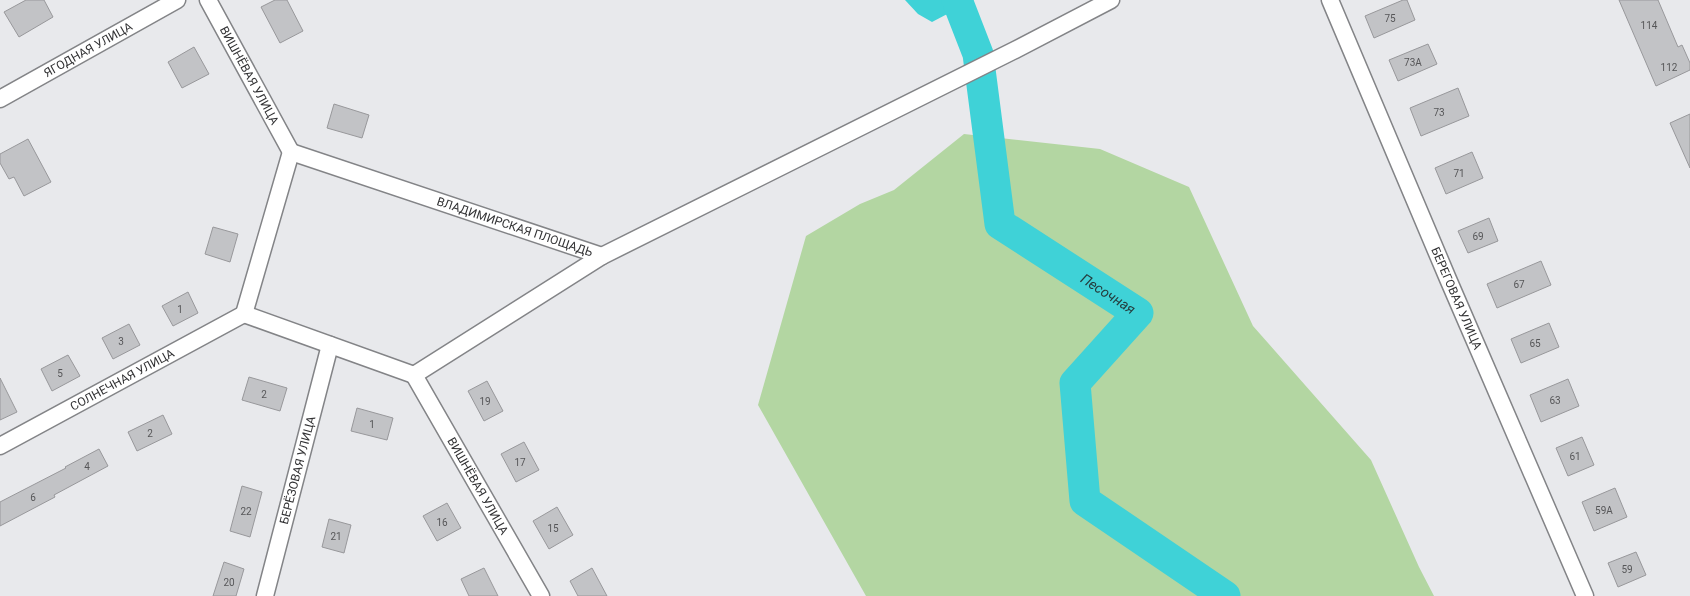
<svg xmlns="http://www.w3.org/2000/svg" width="1690" height="596" viewBox="0 0 1690 596" font-family="Roboto,sans-serif">
	<style>
		.green { fill: #b3d6a2 }
		.water { fill: #3fd2d7 }
		.lines { fill: none; stroke-linecap: round; stroke-linejoin: round }
		.river { stroke: #3fd2d7; stroke-width: 31 }
		.building { fill: #c2c3c6; stroke: #98989b }
		.street-casing { stroke: #838487; stroke-width: 19 }
		.street { stroke: #fff; stroke-width: 16 }
		.labels { text-anchor: middle; stroke-width: 4; stroke-linejoin: round; paint-order: stroke }
		.number-label { font-size: 10px; fill: #565658 }
		.street-label { font-size: 12px; fill: #323234; stroke: #f6f6f9 }
		.water-label { font-size: 14px; font-style: italic; fill: #253d3e; stroke: #f6f6f9 }
	</style>
	<rect width="100%" height="100%" fill="#e8e9ec"/>
	<path class="green" d="M964,134L1100,149L1189,187L1253,326L1371,460L1419,567L1434,596H866L758,405L806,236L860,204L894,190Z"/>
	<path class="water" d="M905,0H974L932,22L918,14Z"/>
	<g class="lines">
		<path class="river" id="s1" d="M957,0L978,54L1000,224L1138,313L1075,383L1085,501L1225,596"/>
	</g>
	<g class="building">
		<path d="M26,0H44L53,17L19,37L4,12Z"/>
		<path d="M275,0H287L303,31L280,43L261,7Z"/>
		<path d="M1403,0H1407L1415,20L1374,38L1365,16Z"/>
		<path d="M1619,0H1658L1678,47L1682,45L1690,63V70L1656,86Z"/>
		<path d="M1428,44L1437,64L1398,81L1389,60Z"/>
		<path d="M194,47L209,74L182,88L168,62Z"/>
		<path d="M1458,88L1469,116L1421,136L1410,108Z"/>
		<path d="M334,104L369,115L362,138L327,128Z"/>
		<path d="M1690,114V168L1670,123Z"/>
		<path d="M28,139L51,182L24,196L14,177L9,179L0,163V154Z"/>
		<path d="M1472,152L1483,178L1446,194L1435,168Z"/>
		<path d="M1489,218L1498,241L1468,253L1458,231Z"/>
		<path d="M213,227L238,234L230,262L205,254Z"/>
		<path d="M1541,261L1551,285L1497,308L1487,284Z"/>
		<path d="M188,292L198,313L173,326L162,306Z"/>
		<path d="M1549,323L1559,347L1521,363L1511,339Z"/>
		<path d="M129,324L140,345L113,359L102,338Z"/>
		<path d="M68,355L80,376L52,391L41,369Z"/>
		<path d="M249,377L287,388L280,411L242,400Z"/>
		<path d="M0,378L17,412L0,420Z"/>
		<path d="M1568,379L1579,406L1541,422L1530,395Z"/>
		<path d="M487,381L503,411L484,421L468,391Z"/>
		<path d="M357,408L393,418L387,440L351,431Z"/>
		<path d="M163,415L172,434L137,451L128,432Z"/>
		<path d="M1582,437L1594,465L1568,476L1556,448Z"/>
		<path d="M524,442L539,470L516,482L501,454Z"/>
		<path d="M99,449L108,466L54,495L55,497L0,526V502L66,468L65,467Z"/>
		<path d="M242,486L262,492L250,537L230,531Z"/>
		<path d="M1615,488L1627,517L1594,531L1582,502Z"/>
		<path d="M447,503L461,528L437,541L423,516Z"/>
		<path d="M557,507L573,535L549,549L533,521Z"/>
		<path d="M329,519L351,525L344,553L322,547Z"/>
		<path d="M1636,552L1646,575L1618,587L1608,563Z"/>
		<path d="M224,562L244,569L236,596H213Z"/>
		<path d="M484,568L498,596H469L461,579Z"/>
		<path d="M592,568L607,596H578L570,581Z"/>
	</g>
	<g class="lines">
		<g class="street-casing">
			<g id="street">
				<path id="s2" d="M208,0L291,152"/>
				<path id="s3" d="M1330,0L1448,279L1585,596"/>
				<path id="s4" d="M0,99L177,0"/>
				<path id="s5" d="M291,152L602,256"/>
				<path d="M244,314L414,375"/>
				<path d="M244,314L291,152"/>
				<path d="M414,375L602,256L1015,50L1111,0"/>
				<path id="s6" d="M414,375L541,596"/>
				<path id="s7" d="M0,446L244,314"/>
				<path id="s8" d="M265,596L330,345"/>
			</g>
		</g>
		<use href="#street" class="street"/>
	</g>
	<g class="labels">
		<g class="number-label">
			<text x="1390" y="22">75</text>
			<text x="1649" y="29">114</text>
			<text x="1413" y="66">73А</text>
			<text x="1669" y="71">112</text>
			<text x="1439" y="116">73</text>
			<text x="1459" y="177">71</text>
			<text x="1478" y="240">69</text>
			<text x="1519" y="288">67</text>
			<text x="180" y="313">1</text>
			<text x="121" y="345">3</text>
			<text x="1535" y="347">65</text>
			<text x="60" y="377">5</text>
			<text x="264" y="398">2</text>
			<text x="1555" y="404">63</text>
			<text x="485" y="405">19</text>
			<text x="372" y="428">1</text>
			<text x="150" y="437">2</text>
			<text x="1575" y="460">61</text>
			<text x="520" y="466">17</text>
			<text x="87" y="470">4</text>
			<text x="33" y="501">6</text>
			<text x="1604" y="514">59А</text>
			<text x="246" y="515">22</text>
			<text x="442" y="526">16</text>
			<text x="553" y="532">15</text>
			<text x="336" y="540">21</text>
			<text x="1627" y="573">59</text>
			<text x="229" y="586">20</text>
		</g>
		<g class="street-label">
			<text dy="4" stroke="none"><textPath href="#s4" startOffset="101">ЯГОДНАЯ УЛИЦА</textPath></text>
			<text dy="4" stroke="none"><textPath href="#s2" startOffset="86">ВИШНЁВАЯ УЛИЦА</textPath></text>
			<text dy="4" stroke="none"><textPath href="#s5" startOffset="236">ВЛАДИМИРСКАЯ ПЛОЩАДЬ</textPath></text>
			<text dy="4" stroke="none"><textPath href="#s3" startOffset="324">БЕРЕГОВАЯ УЛИЦА</textPath></text>
			<text dy="4" stroke="none"><textPath href="#s7" startOffset="139">СОЛНЕЧНАЯ УЛИЦА</textPath></text>
			<text dy="4" stroke="none"><textPath href="#s8" startOffset="130">БЕРЁЗОВАЯ УЛИЦА</textPath></text>
			<text dy="4" stroke="none"><textPath href="#s6" startOffset="128">ВИШНЁВАЯ УЛИЦА</textPath></text>
		</g>
		<g class="water-label">
			<text dy="5" stroke="none"><textPath href="#s1" startOffset="358">Песочная</textPath></text>
		</g>
	</g>
</svg>
